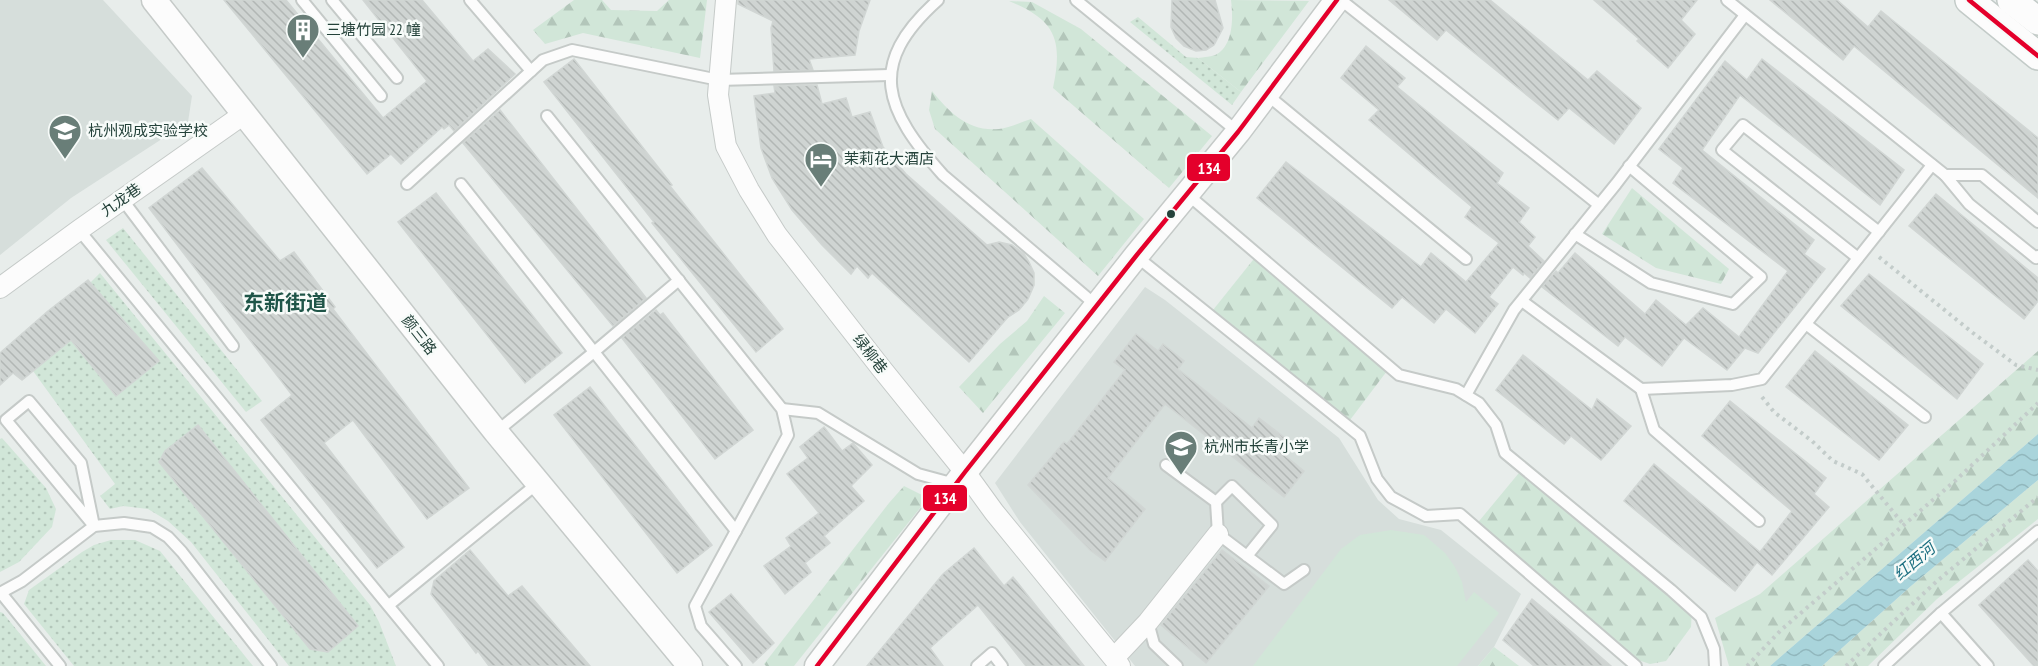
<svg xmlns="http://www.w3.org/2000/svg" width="2038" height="666" viewBox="0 0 2038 666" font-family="'PT Sans Narrow','Noto Sans SC',sans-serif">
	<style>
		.built { fill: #d6dedb }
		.grass { fill: url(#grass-dots) }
		.forest { fill: url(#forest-firs) }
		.garden { fill: #d1e6d8 }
		.water { fill: url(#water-waves) }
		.building { fill: url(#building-back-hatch); stroke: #d1d6d4; stroke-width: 1.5 }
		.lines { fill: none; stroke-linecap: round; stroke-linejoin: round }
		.service-casing { stroke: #c5cac8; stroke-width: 14 }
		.minor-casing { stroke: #c5cac8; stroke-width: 22 }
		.tertiary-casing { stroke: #c5cac8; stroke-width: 27 }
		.secondary-casing { stroke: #c3cbc8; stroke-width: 30 }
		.path { stroke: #c3ccca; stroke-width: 4; stroke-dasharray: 3 4.5; stroke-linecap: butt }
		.service { stroke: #fcfcfc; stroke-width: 10 }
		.minor { stroke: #fcfcfc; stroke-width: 20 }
		.tertiary { stroke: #fcfcfc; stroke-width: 24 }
		.secondary { stroke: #fcfcfc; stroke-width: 27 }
		.bus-1-casing { stroke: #f7fbf9; stroke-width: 9 }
		.bus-1 { stroke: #e4002b; stroke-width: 4.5 }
		.bus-dot { fill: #24423a; stroke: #f7fbf9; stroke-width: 2 }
		.labels { text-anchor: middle; stroke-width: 5; stroke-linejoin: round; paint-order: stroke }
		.poi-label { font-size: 15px; fill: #24423a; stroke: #f7fbf9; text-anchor: start }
		.street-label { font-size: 15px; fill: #24423a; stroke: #f7fbf9 }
		.water-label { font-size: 16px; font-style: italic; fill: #1c6f80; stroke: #f7fbf9 }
		.district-label { font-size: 21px; font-weight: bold; fill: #1f5548; stroke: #f7fbf9 }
		.line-badge { stroke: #f7fbf9; stroke-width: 2 }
		.badge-label { font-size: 16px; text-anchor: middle; font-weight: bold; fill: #fff }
	</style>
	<defs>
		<pattern id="grass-dots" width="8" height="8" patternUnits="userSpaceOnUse" patternTransform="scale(1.5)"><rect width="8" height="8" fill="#d1e6d8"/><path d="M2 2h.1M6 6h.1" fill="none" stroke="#b3c6ba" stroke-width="1.8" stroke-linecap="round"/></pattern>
		<pattern id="forest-firs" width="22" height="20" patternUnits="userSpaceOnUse" patternTransform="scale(1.5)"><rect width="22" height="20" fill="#d1e6d8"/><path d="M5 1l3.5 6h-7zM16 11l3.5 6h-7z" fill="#b3c6ba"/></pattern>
		<pattern id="water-waves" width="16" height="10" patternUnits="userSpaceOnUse" patternTransform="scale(1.5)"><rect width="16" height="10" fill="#a9d4db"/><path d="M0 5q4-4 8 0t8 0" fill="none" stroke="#91b7bd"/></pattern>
		<pattern id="building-back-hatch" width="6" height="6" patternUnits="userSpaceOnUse" patternTransform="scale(1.5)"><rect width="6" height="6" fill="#cfd4d2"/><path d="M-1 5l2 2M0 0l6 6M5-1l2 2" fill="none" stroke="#b2b7b5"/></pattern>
	</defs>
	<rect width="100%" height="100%" fill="#e8edeb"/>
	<g class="built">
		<path d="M0,0H103L192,96L188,122L71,198L0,255Z"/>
		<path d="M1145,287L1165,300L1339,438L1378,500L1399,519L1441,530L1521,594L1494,647L1478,666H1135L1020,522L995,483Z"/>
	</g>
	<g class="grass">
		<path d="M1138,17L1186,57L1198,58L1241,92L1232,105L1130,22Z"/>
		<path d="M123,228L262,401L246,412L106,240Z"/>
		<path d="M100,273L370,605L379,622L396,666H289L191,542L168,521L148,509L123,506L110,509L100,496L115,484L20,353Z"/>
		<path d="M2,438L46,488L56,509L52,527L19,562L0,572V439Z"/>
		<path d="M111,540H135L160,551L253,666H74L24,604L29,590L82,552L94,545Z"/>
		<path d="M0,612L3,613L46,666H0Z"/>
	</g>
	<g class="forest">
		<path d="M574,0H602L611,10L657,11L669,0H707L700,58L583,33L545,44L533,30Z"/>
		<path d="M1231,0L1309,1L1241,92L1198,58C1203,57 1213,57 1217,54C1234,44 1233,16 1231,0Z"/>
		<path d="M1009,1L1032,2L1081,29L1212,136L1169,188L1053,88C1063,40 1056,20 1009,1Z"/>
		<path d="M932,91C949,112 968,132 999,129C1009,128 1021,122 1031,119L1144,219L1098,276L935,129L929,110Z"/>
		<path d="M1632,188L1729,269L1721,284L1656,268L1602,234Z"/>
		<path d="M1257,255L1390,367L1347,424L1209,315Z"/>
		<path d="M1044,296L1065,313L983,413L959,387L1000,344L1027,321Z"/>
		<path d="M2038,351V434L1770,666H1729L1715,618L1760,594Z"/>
		<path d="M1523,468L1692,609L1691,627L1666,661L1650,664L1623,655L1475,526Z"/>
		<path d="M2038,480V519L1937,599L1868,666H1822L1911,586Z"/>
		<path d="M904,486L928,498L794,666H766L764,664L889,503Z"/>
		<path d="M1494,647L1519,666H1478Z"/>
	</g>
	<path class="garden" d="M1391,530L1424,535L1445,553L1455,567L1462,582L1466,602L1474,592L1499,613L1457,666H1253L1341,549L1360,535Z"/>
	<path class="water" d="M2038,434V480L1911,586L1822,666H1770Z"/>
	<g class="building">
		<path d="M224,0H286L383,118L427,81L363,0H422L473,61L488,49L515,74L454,131L449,125L444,129L442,127L401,164L391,154L367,174Z"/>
		<path d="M738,0H870L859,31L855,55L809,59L813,70L774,71L771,28L773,21L738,4Z"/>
		<path d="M1172,0H1215L1223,28L1214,45L1206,50L1196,51L1184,46L1176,38L1171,27Z"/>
		<path d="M1389,0H1490L1588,80L1597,71L1641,108L1614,144L1569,108L1558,120L1446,30L1437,40Z"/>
		<path d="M1594,0H1697L1681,20L1695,34L1668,68L1637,41L1639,39Z"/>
		<path d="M1770,0H1837L1868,27L1881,11L2038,138V198L1854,46L1843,60Z"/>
		<path d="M1366,46L1405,78L1397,87L1503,173L1497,183L1529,208L1519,222L1535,237L1528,246L1544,261L1530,278L1524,273L1523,275L1513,267L1489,297L1498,304L1475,333L1446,309L1434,323L1402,297L1392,308L1257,198L1286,162L1421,267L1431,253L1466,282L1499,243L1465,217L1472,207L1369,120L1379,110L1341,78Z"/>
		<path d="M574,59L672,185L670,186L783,329L756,352L652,223L654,222L544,82Z"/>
		<path d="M1762,59L1904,170L1880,205L1740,95L1702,150L1814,240L1804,254L1825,269L1758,353L1745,348L1727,370L1684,338L1662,366L1625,337L1618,346L1542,287L1556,271L1558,273L1575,253L1645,314L1656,300L1686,325L1703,308L1739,337L1788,271L1673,183L1683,168L1659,149L1725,61L1747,80Z"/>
		<path d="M817,85L822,104L846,98L852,117L870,112L883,147L906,174L987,245L999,242L1012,245L1024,254L1029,262L1034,273V285L1028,299L1019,310L1008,317L969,362L872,273L868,278L857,266L851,274L822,245L792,210L772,178L761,148L754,96L775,93L774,86Z"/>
		<path d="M500,110L646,298L613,326L463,143Z"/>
		<path d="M202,168L280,261L294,252L335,307L333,309L469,488L427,519L353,420L324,443L404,547L377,568L261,420L292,395L149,208Z"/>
		<path d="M436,193L562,353L525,383L398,222Z"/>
		<path d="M1936,194L2038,278V301L2024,319L1909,226Z"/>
		<path d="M1869,274L1983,364L1957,399L1841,306Z"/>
		<path d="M88,280L159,361L116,396L71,340L22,380L13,373L0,385V353L48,311Z"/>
		<path d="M656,310L660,315L663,313L753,430L715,459L622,338Z"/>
		<path d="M1136,334L1158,351L1163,344L1184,361L1178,369L1252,428L1259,418L1285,438L1277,449L1304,471L1284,497L1165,404L1108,478L1145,509L1105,561L1090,550L1028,485L1064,442L1067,444L1125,370L1114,362Z"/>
		<path d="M1815,351L1908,425L1879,460L1786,387Z"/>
		<path d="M1523,355L1592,410L1597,399L1631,426L1601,460L1571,436L1564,444L1496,390Z"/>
		<path d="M590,387L712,545L677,573L554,415Z"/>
		<path d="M1730,401L1826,478L1814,494L1829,507L1772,575L1757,562L1735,591L1624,501L1654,464L1760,552L1792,511L1702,436Z"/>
		<path d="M198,425L358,626L328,652L310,649L159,462L165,451Z"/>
		<path d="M824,427L842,451L853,443L872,465L851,486L864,501L824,536L830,543L805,563L811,572L785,594L764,566L791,546L786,538L819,513L787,474L808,458L800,447Z"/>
		<path d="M974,548L1004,586L1013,577L1084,666H1026L978,605L930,648L943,666H867L943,574Z"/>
		<path d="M470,550L508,596L522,586L590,666H489L478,651L476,653L431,594L434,581Z"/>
		<path d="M1222,550L1269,586L1206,663L1161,625Z"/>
		<path d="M2028,560L2038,571V666H2034L1979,605Z"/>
		<path d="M731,594L774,643L753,663L709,612Z"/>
		<path d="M1532,599L1573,633L1611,666H1534L1503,640Z"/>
	</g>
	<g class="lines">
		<g class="service-casing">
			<g id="service">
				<path d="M302,0L381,96"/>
				<path d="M332,0L397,78"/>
				<path d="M470,0L531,71"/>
				<path d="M938,0C865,65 885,110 943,175L1097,306"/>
				<path d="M1076,0L1238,132"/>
				<path d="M1341,0L1599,205"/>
				<path d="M1727,0L1945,175H1982L2038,222"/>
				<path d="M1266,94L1466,259"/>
				<path d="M547,116L782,409L788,435L695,606L701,626L736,666"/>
				<path d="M1945,175L1969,204L2036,258L2038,256"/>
				<path d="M407,184L543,60L572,50L719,80L889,75"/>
				<path d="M461,184L736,531"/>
				<path d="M1187,194L1399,375L1456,389L1479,403L1496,425L1505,453L1671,590L1701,617L1714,649L1715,666"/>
				<path d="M122,199L233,346"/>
				<path d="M79,230L438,666"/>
				<path d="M1575,234L1651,283L1733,304L1761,277L1629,166"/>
				<path d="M1136,256L1360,436L1377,479L1391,497L1426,516L1460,514L1636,666"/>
				<path d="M1858,258L1722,150L1743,125L1879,232"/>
				<path d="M1522,301L1641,389L1732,385L1762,379L1932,165"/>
				<path d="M1806,324L1925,417"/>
				<path d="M1641,389L1654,430L1759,521"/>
				<path d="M1466,395L1514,310L1616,184L1745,15"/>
				<path d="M29,401L81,463L94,526L6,420Z"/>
				<path d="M782,409L818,413L918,474L955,484"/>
				<path d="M496,432L594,352L679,280"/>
				<path d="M1166,465L1216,502L1218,534L1284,584L1304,570"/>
				<path d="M1216,502L1232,486L1272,525L1247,556"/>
				<path d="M0,593L22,581L94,526L124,523L152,527L168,537L182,552L271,666"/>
				<path d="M1,593L60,666"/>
				<path d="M389,605L538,483"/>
				<path d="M1941,613L1988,666"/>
				<path d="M1148,622L1154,644L1177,666"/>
				<path d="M977,666L992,653L1002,666"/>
				<path d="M1884,666L1941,613L2038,531"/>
			</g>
		</g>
		<g class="minor-casing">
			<g id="minor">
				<path d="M726,0L718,95L726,146L749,190L777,235L881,368L965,472L994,512L1120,666"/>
				<path d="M0,288L79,230L244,114"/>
				<path d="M1114,658L1148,622L1218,534"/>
			</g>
		</g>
		<g class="tertiary-casing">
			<g id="tertiary">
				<path d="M154,0L496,432L690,666"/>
				<path d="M817,666L965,472L1136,256L1238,132L1337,0"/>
			</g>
		</g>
		<g class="secondary-casing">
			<g id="secondary">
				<path d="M1969,0L2038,56"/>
				<path d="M2011,0L2038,21"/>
			</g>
		</g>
		<g class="path">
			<path d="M1879,257L1973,333L2016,365L2038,370"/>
			<path d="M1762,397L1774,412L1812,441L1833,461L1862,474L1904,525"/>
			<path d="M1747,666L1781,630L1955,481L2038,403"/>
			<path d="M1846,666L1937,581L2038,497"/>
		</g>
		<use href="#service" class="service"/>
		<use href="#minor" class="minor"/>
		<use href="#tertiary" class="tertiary"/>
		<use href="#secondary" class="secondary"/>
		<g class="bus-1-casing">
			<g id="bus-1">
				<path d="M1969,0L2038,56"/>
				<path d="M817,666L965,472L1136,256L1238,132L1337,0"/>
			</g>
		</g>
		<use href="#bus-1" class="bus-1"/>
	</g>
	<defs>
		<g id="building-pin" transform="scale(1.725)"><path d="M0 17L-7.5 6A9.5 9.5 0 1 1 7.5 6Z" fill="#697e78" stroke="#f7fbf9"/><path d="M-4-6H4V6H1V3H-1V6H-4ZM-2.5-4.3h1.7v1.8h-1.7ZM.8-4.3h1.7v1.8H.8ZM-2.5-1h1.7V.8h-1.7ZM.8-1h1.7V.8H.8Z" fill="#fff"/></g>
		<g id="school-pin" transform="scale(1.725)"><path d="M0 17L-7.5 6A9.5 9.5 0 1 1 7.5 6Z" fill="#697e78" stroke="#f7fbf9"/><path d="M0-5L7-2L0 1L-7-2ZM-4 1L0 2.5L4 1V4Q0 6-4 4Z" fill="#fff"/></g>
		<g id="hotel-pin" transform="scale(1.725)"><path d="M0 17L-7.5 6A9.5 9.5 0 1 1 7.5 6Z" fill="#697e78" stroke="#f7fbf9"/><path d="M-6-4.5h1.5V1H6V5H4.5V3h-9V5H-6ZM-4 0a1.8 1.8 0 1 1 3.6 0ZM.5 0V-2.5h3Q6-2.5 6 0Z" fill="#fff"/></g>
	</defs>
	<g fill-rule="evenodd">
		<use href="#building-pin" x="303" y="30"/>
		<use href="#school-pin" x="65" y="131"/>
		<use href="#hotel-pin" x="821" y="159"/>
		<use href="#school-pin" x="1181" y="447"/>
	</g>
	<circle class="bus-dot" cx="1171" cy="214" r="5"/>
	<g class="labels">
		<g class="poi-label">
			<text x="326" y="35">三塘竹园 22 幢</text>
			<text x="88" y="136">杭州观成实验学校</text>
			<text x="844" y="164">茉莉花大酒店</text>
			<text x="1204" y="452">杭州市长青小学</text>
		</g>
		<g class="street-label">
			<text transform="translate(121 200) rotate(-35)" y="5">九龙巷</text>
			<text transform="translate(419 335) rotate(52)" y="5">颜三路</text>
			<text transform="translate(870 354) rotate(52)" y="5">绿柳巷</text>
		</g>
		<g class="water-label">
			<text transform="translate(1914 561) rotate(-40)" y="6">红西河</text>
		</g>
		<g class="district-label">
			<text x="285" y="310">东新街道</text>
		</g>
	</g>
	<g class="line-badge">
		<rect x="1186" y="153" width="45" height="29" rx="6" fill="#e4002b"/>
		<rect x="922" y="484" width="46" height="28" rx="6" fill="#e4002b"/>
	</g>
	<g class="badge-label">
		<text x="1209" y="174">134</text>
		<text x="945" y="504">134</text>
	</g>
</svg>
